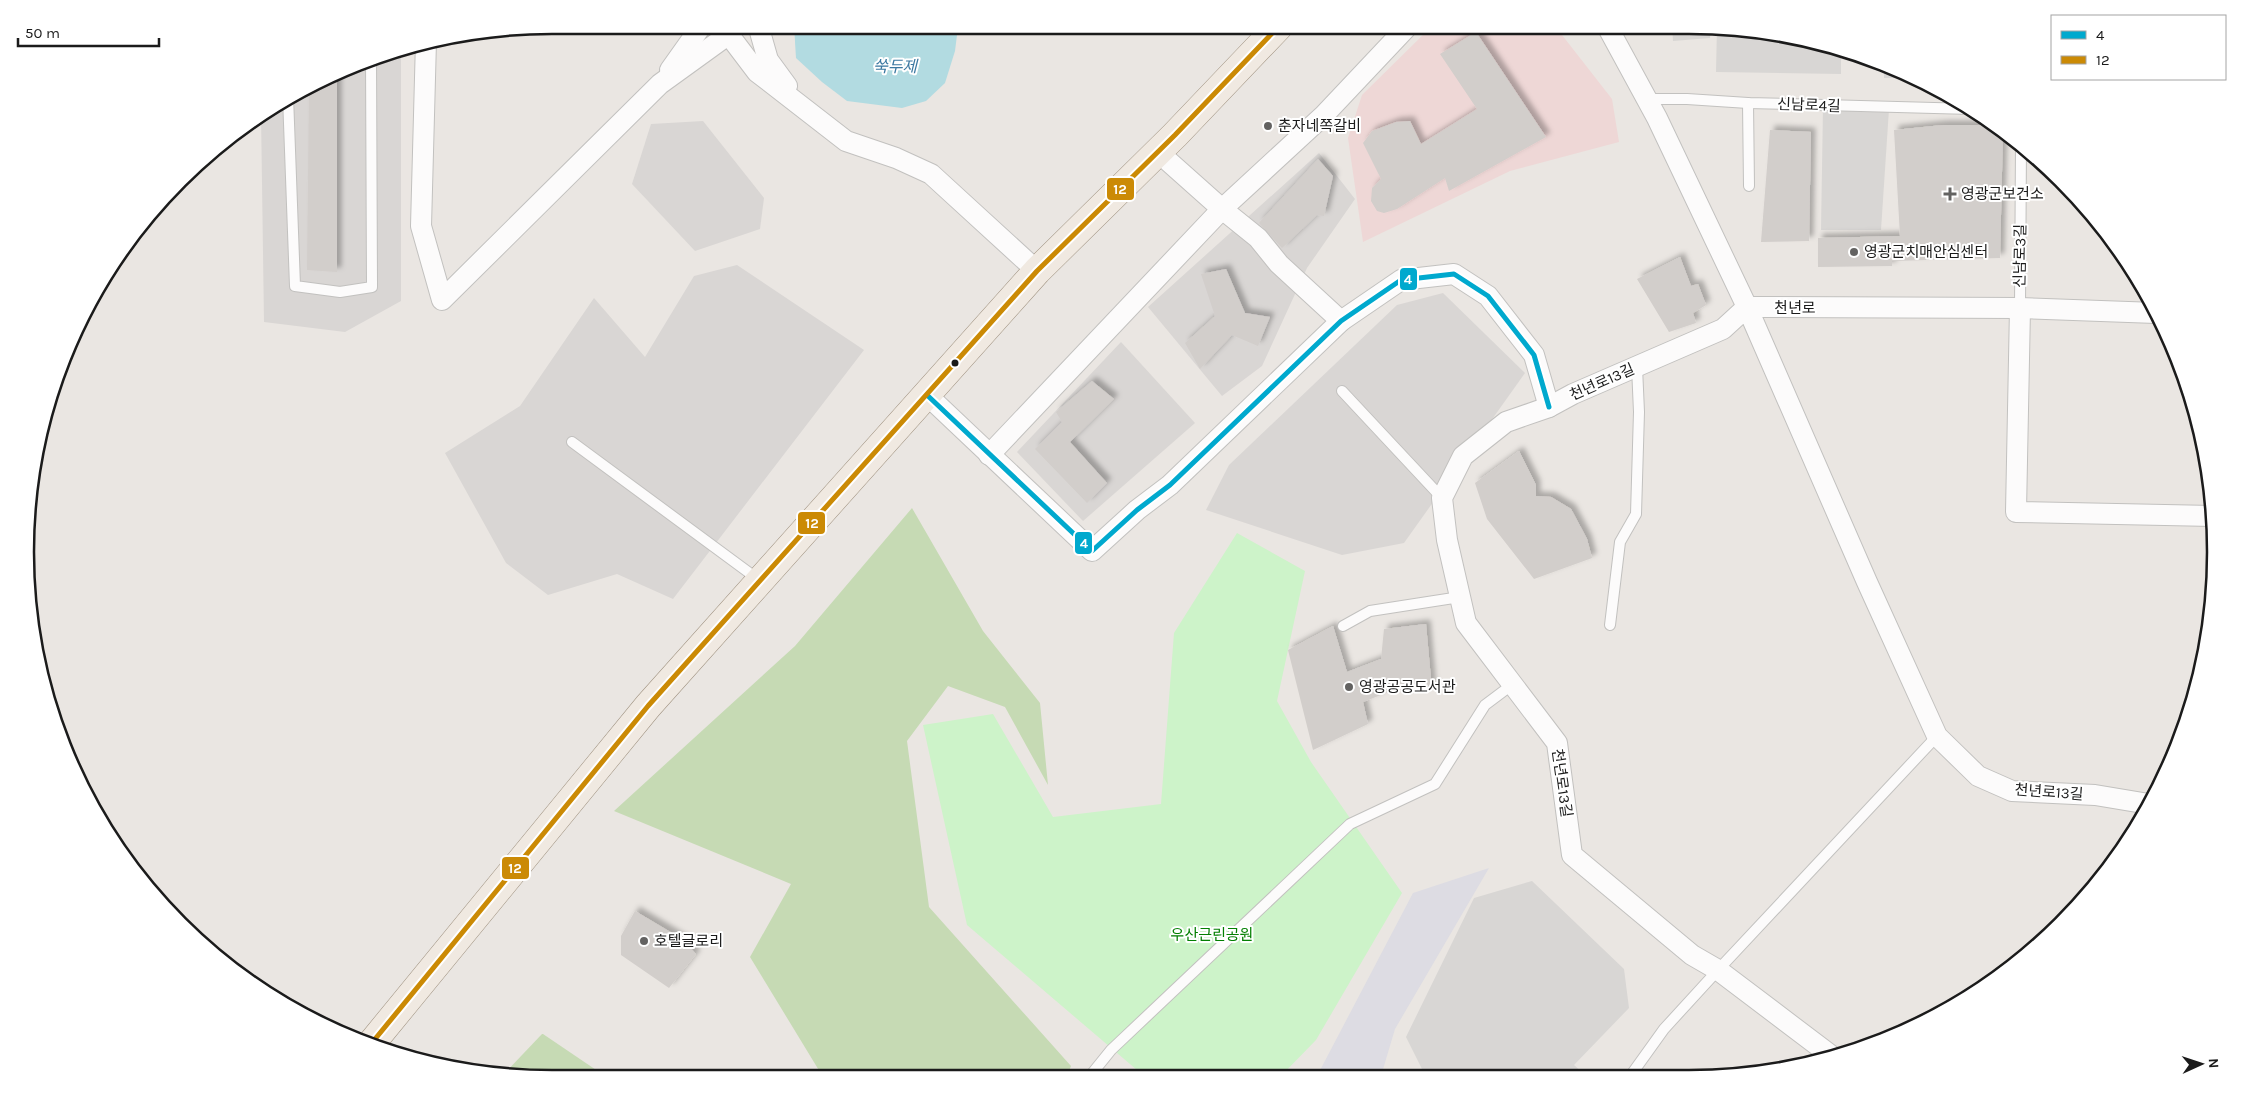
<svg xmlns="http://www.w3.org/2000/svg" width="2241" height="1104" viewBox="0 0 2241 1104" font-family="Karla,'Noto Sans KR',sans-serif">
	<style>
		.residential { fill: #d9d6d4 }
		.commercial { fill: #eed7d6 }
		.religious { fill: #d8d6d4 }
		.forest { fill: #c6dab4 }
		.park { fill: #cdf3c9 }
		.plaza { fill: #dddce3 }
		.water { fill: #b2dbe1 }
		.building { fill: #d2cecb; filter: url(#shadow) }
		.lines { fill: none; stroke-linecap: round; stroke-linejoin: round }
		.lane-casing { stroke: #c2c1bf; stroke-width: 12 }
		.street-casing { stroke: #c2c1bf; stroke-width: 22 }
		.primary-casing { stroke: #9f9280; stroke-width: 29 }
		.lane { stroke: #fcfbfb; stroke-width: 10 }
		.street { stroke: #fcfbfb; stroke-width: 20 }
		.primary { stroke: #f0e9e1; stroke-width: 28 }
		.bus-1-casing { stroke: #fff; stroke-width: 9 }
		.bus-2-casing { stroke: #fff; stroke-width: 9 }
		.bus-1 { stroke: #00a9ce; stroke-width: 5 }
		.bus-2 { stroke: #cb8a05; stroke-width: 5 }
		.poi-dot { fill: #636261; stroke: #fff; stroke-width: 2 }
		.bus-dot { fill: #1b1b1b; stroke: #fff; stroke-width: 2 }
		.labels { text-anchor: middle; stroke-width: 4; stroke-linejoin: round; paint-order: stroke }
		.street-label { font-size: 15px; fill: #1b1b1b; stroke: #fff }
		.poi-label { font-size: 15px; fill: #1b1b1b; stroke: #fff; text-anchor: start }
		.park-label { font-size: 15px; fill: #037f02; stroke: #fff }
		.water-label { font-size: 16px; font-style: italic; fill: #3b78a1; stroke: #fff }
		.rim { fill: none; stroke: #1b1b1b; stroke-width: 2.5 }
		.line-badge { stroke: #fff; stroke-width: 2 }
		.badge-label { font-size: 14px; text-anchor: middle; font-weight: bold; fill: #fff }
	</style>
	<defs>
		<filter id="shadow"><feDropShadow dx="4.5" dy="-4.5" stdDeviation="2.5" flood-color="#0004"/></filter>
	</defs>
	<rect width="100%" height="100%" fill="#eae6e2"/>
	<g class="residential">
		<path d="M401,48V301L345,332L264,322L261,114L289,95L382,53Z"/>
		<path d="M703,121L764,198L760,229L695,251L632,184L651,124Z"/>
		<path d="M1319,153L1355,199L1307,268L1262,366L1222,396L1148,307Z"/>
		<path d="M737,265L864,350L673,599L617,574L548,595L506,563L445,453L520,406L594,298L645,357L694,276Z"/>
		<path d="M1443,293L1525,373L1404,543L1342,555L1206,510L1229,465L1397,305Z"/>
		<path d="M1121,342L1195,423L1083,521L1017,452Z"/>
	</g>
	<path class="commercial" d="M1432,26H1555L1612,99L1619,142L1510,171L1363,242L1348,138L1362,95Z"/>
	<g class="religious">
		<path d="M1672,26H1711L1710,38L1673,41Z"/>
		<path d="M1717,26L1825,43L1841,49V74L1716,72Z"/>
		<path d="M1884,65L1919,78H1884Z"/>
		<path d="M1823,107L1889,109L1881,230H1821Z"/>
		<path d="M1532,881L1624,969L1629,1008L1574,1065L1585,1075H1425L1406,1037L1474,898Z"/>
	</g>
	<g class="forest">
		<path d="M912,508L983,631L1040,703L1048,785L1005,707L948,686L907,741L929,907L1071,1066L1067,1076L823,1077L750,957L791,884L614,811L795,646Z"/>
		<path d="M542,1034H543L608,1078H518L503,1075Z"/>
	</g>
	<path class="park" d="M1237,533L1305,571L1277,701L1311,762L1402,893L1316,1040L1281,1076H1144L967,925L923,725L993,714L1053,817L1161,804L1174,633Z"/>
	<path class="plaza" d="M1489,868L1395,1029L1381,1076H1317L1413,893Z"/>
	<path class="water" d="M794,25H949L957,35L955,51L945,83L926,101L902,108L847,101L822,82L796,58Z"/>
	<g class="building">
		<path d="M1476,32L1546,137L1449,191L1445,178L1397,209L1384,213L1377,211L1371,201L1372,188L1381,179L1363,143L1372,131L1396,122L1410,121L1421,144L1477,109L1440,54Z"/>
		<path d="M337,74V272L307,270L309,86Z"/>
		<path d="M1943,125H1995L2003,129L2000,258L1892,261V266L1818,267V238L1900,236L1894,130Z"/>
		<path d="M1770,130L1811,132L1809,241L1761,242Z"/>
		<path d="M1318,159L1333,176L1324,216L1317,215L1282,248L1259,223Z"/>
		<path d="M1680,257L1691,286L1698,284L1706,305L1693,313L1696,323L1669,332L1637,279Z"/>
		<path d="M1226,269L1245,313L1270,317L1258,346L1232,335L1200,369L1185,343L1215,316L1201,274Z"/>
		<path d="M1092,381L1114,399L1070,442L1107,483L1087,503L1035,449L1062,422L1056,412Z"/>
		<path d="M1519,451L1536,485V496L1551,497L1571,509L1587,539L1592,558L1534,579L1487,519L1475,483Z"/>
		<path d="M1426,624L1432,690L1407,693L1406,685L1363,702L1368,724L1313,750L1288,650L1333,626L1347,672L1381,659L1384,629Z"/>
		<path d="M635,911L682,939L696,954L669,988L621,955V936Z"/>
	</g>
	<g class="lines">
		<g class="lane-casing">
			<g id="lane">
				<path d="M288,96L295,286L340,292L372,287L371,58"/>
				<path d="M1647,99H1687L1748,103L1971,109"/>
				<path d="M1748,103L1749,186"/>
				<path d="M2020,308L2021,145"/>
				<path d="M1342,391L1442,498"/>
				<path d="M572,442L759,580"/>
				<path d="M1610,625L1620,542L1636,514L1639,412L1637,367"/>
				<path d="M1343,626L1370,611L1460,597"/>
				<path d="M1631,1075L1664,1029L1718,970L1937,736"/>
				<path d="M1090,1076L1111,1050L1350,824L1435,784L1485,705L1513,684"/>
			</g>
		</g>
		<g class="street-casing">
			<g id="street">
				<path d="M758,25L768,60L787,86"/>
				<path d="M1607,26L1657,118L1747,307L2020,308L2156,313"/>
				<path d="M732,39L757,72L846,141L896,158L931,174L1037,271"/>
				<path d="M426,41L421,226L442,300L660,84L725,37"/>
				<path d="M670,70L702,25"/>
				<path d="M1158,152L1222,209L1258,238L1279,264L1341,321"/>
				<path d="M2020,308L2016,512L2213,516"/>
				<path d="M927,395L1092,551L1137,510L1170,485L1341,321L1401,280L1454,274L1488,296L1534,355L1549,407"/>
				<path d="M989,455L1222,209L1324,115L1408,26"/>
				<path d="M1833,1057L1718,970L1692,955L1572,855L1557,743L1466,623L1447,540L1442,498L1463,456L1506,422L1549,407L1573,394L1723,329L1747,307L1867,582L1937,736L1978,776L2012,791L2095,795L2149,804"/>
			</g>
		</g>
		<g class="primary-casing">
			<path id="primary" d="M371,1044L648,706L1037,271L1175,135L1279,26"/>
		</g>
		<use href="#lane" class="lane"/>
		<use href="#street" class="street"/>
		<use href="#primary" class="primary"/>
		<g class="bus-1-casing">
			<path id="bus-1" d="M927,395L1092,551L1137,510L1170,485L1341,321L1401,280L1454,274L1488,296L1534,355L1549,407"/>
		</g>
		<g class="bus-2-casing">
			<path id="bus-2" d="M371,1044L648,706L1037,271L1175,135L1279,26"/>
		</g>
		<use href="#bus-1" class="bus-1"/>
		<use href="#bus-2" class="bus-2"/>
	</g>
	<g class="poi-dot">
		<circle cx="1268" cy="126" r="5"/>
		<path d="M1947.5 186.5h5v5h5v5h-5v5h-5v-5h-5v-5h5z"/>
		<circle cx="1854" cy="252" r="5"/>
		<circle cx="1349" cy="687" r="5"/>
		<circle cx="644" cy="941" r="5"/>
	</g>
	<circle class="bus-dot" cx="955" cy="363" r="4.5"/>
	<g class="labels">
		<g class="street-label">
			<text transform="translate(1809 105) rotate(2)" y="5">신남로4길</text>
			<text transform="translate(2020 256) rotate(-89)" y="5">신남로3길</text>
			<text x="1795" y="313">천년로</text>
			<text transform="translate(1602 382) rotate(-24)" y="5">천년로13길</text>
			<text transform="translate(1562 783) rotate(82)" y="5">천년로13길</text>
			<text transform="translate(2049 792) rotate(4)" y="5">천년로13길</text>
		</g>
		<g class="poi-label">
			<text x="1278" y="131">춘자네쪽갈비</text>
			<text x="1961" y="199">영광군보건소</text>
			<text x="1864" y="257">영광군치매안심센터</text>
			<text x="1359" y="692">영광공공도서관</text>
			<text x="654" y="946">호텔글로리</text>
		</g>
		<g class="park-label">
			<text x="1212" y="940">우산근린공원</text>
		</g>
		<g class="water-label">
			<text x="895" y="72">쑥두제</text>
		</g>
	</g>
	<path d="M0 0H2241V1104H0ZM552 34H1689A518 518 0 0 1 2207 552V552A518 518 0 0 1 1689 1070H552A518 518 0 0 1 34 552V552A518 518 0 0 1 552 34Z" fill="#fff" fill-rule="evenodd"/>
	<path class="rim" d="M552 34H1689A518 518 0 0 1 2207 552V552A518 518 0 0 1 1689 1070H552A518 518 0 0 1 34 552V552A518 518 0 0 1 552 34Z"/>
	<g class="line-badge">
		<rect x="1106" y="177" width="29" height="24" rx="5" fill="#cb8a05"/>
		<rect x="1399" y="267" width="19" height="24" rx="5" fill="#00a9ce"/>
		<rect x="797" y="511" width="29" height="24" rx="5" fill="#cb8a05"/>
		<rect x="1074" y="531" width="19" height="24" rx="5" fill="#00a9ce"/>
		<rect x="501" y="856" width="29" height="24" rx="5" fill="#cb8a05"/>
	</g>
	<g class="badge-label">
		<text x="1120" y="194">12</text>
		<text x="1408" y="284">4</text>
		<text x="812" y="528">12</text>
		<text x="1084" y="548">4</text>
		<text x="515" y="873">12</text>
	</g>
	<rect x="2051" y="15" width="175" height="65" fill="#ffffff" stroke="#a4a4a4"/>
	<rect x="2061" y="31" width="25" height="8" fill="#00a9ce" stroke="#a4a4a4"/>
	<text x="2096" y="40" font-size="15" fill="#1b1b1b">4</text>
	<rect x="2061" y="56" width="25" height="8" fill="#cb8a05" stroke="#a4a4a4"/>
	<text x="2096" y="65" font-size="15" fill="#1b1b1b">12</text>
	<g transform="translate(2201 1064) rotate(87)" stroke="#ffffff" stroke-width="4" paint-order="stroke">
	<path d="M0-4L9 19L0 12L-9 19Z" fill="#1b1b1b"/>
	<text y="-8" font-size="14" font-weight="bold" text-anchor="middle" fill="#1b1b1b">N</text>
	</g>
	<path d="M18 38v8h141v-8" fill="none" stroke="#1b1b1b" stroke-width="2.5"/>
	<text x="25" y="38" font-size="15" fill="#1b1b1b" stroke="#ffffff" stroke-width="4" paint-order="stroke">50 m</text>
</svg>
